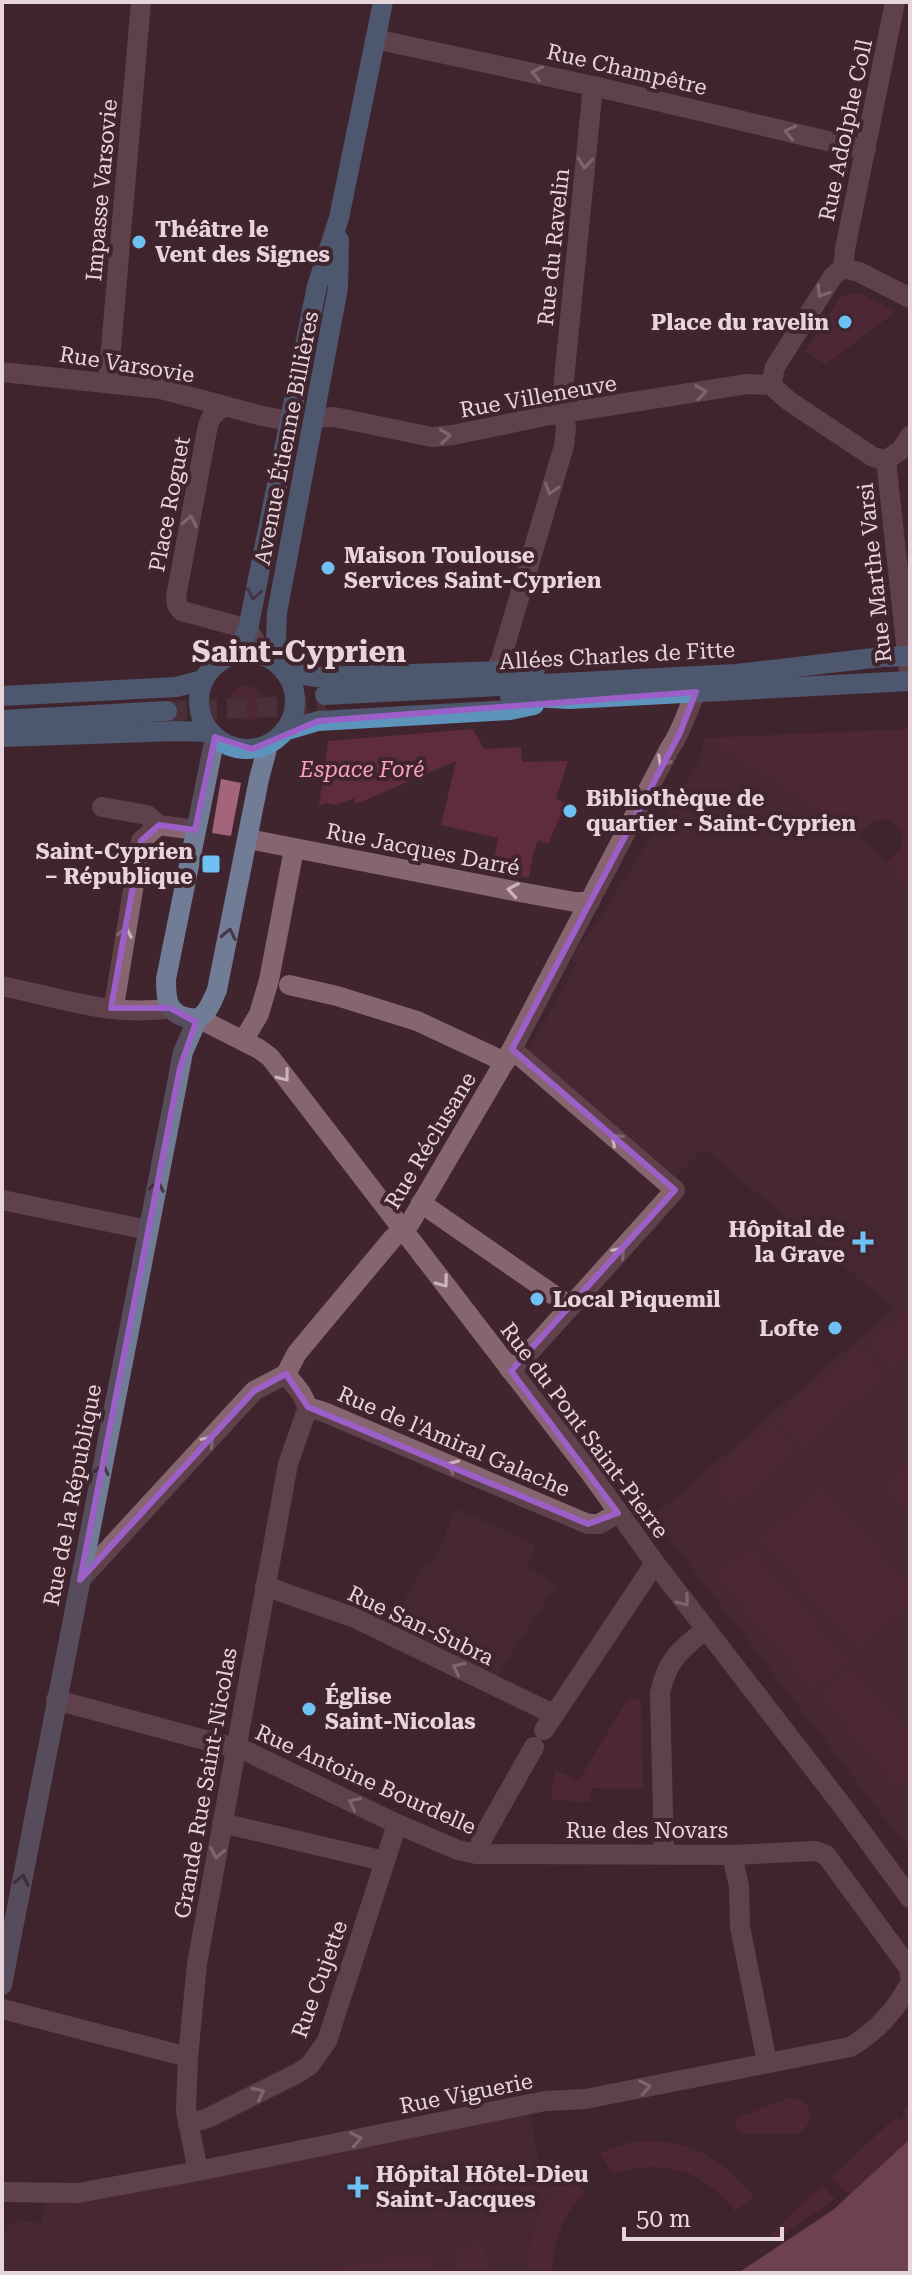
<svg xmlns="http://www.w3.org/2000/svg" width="912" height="2275" viewBox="0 0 912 2275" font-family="'Roboto Serif',serif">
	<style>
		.built { fill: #4e2c39 }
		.green { fill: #5e2b3f }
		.water { fill: #a4647c }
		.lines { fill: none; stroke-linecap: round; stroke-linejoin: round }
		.primary-tunnel { stroke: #593f48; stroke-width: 20; stroke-dasharray: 20 10; stroke-linecap: butt }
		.street { stroke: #866570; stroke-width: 20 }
		.secondary { stroke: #717c96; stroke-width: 20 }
		.primary { stroke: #5d94bc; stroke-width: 20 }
		.oneway { stroke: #cbb3bb }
		.oneway2 { stroke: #4a4b60 }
		.oneway3 { stroke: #4a3643 }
		.marked { fill: none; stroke: #9c5fc7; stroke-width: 6; stroke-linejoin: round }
		.poi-dot { fill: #6ec2f3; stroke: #40242e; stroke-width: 3 }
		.labels { text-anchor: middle; stroke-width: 8; stroke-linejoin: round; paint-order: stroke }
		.street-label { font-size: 22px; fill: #e8d5db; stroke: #40242e }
		.poi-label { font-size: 22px; font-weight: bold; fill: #e8d5db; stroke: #40242e; text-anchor: start }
		.park-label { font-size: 22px; font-style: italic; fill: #fb9fc0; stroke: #40242e }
		.district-label { font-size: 30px; font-weight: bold; fill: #e8d5db; stroke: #40242e }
	</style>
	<rect width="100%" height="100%" fill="#40242e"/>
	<g class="built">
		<path d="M704,738L791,791L873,847L910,891V1851L653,1517L894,1308L704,1148L676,1176L528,1051L577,964L571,958L598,921L700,760Z"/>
		<path d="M456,1509L536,1545L526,1565L556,1586L496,1677L384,1623L396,1601L403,1602L405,1599L427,1561L433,1564Z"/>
		<path d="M530,2113L538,2160H559L570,2172L550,2194L540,2211L531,2240L529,2273H2V2229L15,2221L42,2223L45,2203Z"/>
	</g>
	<g class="green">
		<path d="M847,294H861L896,311L826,364L805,352L840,298Z"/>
		<circle cx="247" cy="703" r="17"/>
		<path d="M473,729L484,749L521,747L522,762L568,761L556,799L566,803L548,844L538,840L533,854L529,878L492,871L498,838L441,825L456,761L356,804L354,798L336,805L325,803L319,806L328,741Z"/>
		<path d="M910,729V891L887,863C893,857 900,850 902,842C904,828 891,815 877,820C870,822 863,830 857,836L791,791L704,738Z"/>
		<path d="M910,1309V1353L892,1367L874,1347L875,1345L872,1341Z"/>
		<path d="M859,1346L885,1374L802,1447L776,1419Z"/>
		<path d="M771,1423L795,1451L731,1507L715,1487L722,1480L715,1472Z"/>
		<path d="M910,1461V1514L883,1484Z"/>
		<path d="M822,1486L910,1586V1604L858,1650L761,1540Z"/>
		<path d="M750,1548L847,1660L814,1689L717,1576Z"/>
		<path d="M852,1667L910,1735V1776L897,1787L820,1695Z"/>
		<path d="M641,1699L643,1789L591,1788L590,1802L551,1800L555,1770L579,1781L627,1700Z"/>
		<path d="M789,2098C814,2099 818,2124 796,2134H746C737,2132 733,2127 737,2118Z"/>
		<path d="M910,2103V2139L850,2196L832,2177L896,2117L900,2121L907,2115L903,2111Z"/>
		<path d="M656,2141C699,2146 728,2163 754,2198L735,2211C701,2169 665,2158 613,2174L600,2153L627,2143Z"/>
		<path d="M570,2172L584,2193C562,2216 553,2241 552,2273H529C527,2234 541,2199 570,2172Z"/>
		<path d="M822,2186L835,2199L772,2242L771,2234Z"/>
		<path d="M474,2242L482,2246L491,2273H457L455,2256L461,2248Z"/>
		<path d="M411,2255C425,2255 433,2259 438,2273H331L334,2268Z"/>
	</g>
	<g class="water">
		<path d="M221,779L241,783L231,836L212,833Z"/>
		<path d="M910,2139V2273H738L833,2210Z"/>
	</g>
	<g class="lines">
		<path class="primary-tunnel" d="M167,711L326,705"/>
		<g class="street">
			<path d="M375,39L593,86L866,150"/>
			<path d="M843,268L845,249L895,2"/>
			<path d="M910,298L859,272L843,268L833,276L775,367L771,385L789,401L873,457L886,460L901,450L910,436"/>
			<path d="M2,372L161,389L262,416L290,421"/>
			<path d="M108,383L141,2"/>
			<path d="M223,406L212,416L208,425L176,597L177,605L182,611L248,629L264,656"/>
			<path d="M314,418L334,417L432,437L453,435L550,415L747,384L771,385"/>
			<path d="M886,460L910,681"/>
			<path d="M495,671L501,659L564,446L566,428L562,400L593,86"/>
			<path d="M102,807L147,815L159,825"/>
			<path d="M248,839L509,890L575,902H590"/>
			<path d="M289,985L337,996L417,1021L505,1062"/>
			<path d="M2,986C56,997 115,1018 170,1008"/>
			<path d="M111,1008L115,1000L141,841L159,825L195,830"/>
			<path d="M198,1018L259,1049L270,1057L591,1474L655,1563L844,1808L910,1898"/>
			<path d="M243,1041L259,1014L269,980L294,849"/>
			<path d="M2,1200L148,1230"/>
			<path d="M421,1203L571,1307"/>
			<path d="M510,1370L526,1356L675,1190L512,1049"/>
			<path d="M286,1374L301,1393L308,1407L324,1412L588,1524H599L618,1513"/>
			<path d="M80,1580L254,1391L286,1374L297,1353L393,1238L410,1223L512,1049L670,748C682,731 687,711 696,692"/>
			<path d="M265,1586L355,1618L553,1714"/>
			<path d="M56,1700L246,1751L397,1824L458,1850L477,1854L732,1855L816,1851L826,1855L909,1968L910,1975"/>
			<path d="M544,1730L655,1563"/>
			<path d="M222,1823L384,1861"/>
			<path d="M664,1853L660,1693C667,1660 680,1650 706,1629"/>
			<path d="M477,1854L482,1839L534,1747"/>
			<path d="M732,1855L739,1886L740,1927L767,2062"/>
			<path d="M2,2009L188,2057"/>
			<path d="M188,2124L208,2118L298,2073L310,2065L327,2041L397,1824"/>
			<path d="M198,2171L186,2111L188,2057L197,1964L288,1464L308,1407"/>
			<path d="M2,2192L78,2193L198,2171L545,2101L585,2099L850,2047C875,2033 897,2009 910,1983"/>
		</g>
		<g class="secondary">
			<path d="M215,737L166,979C166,996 166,1012 185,1017C188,1018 195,1019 198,1018C208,1014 213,999 217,990L259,779L268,745"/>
			<path d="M2,1985L180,1068L183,1052L198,1018"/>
		</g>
		<g class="primary">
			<circle cx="247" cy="701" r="48"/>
			<path d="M237,654L248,629L317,286L339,218L383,2"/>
			<path d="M280,666L276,641L277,613L338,288L339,240"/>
			<path d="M285,672L317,677L535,670"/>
			<path d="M325,695L736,674L882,657L910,656"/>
			<path d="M2,696L176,687L203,680"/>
			<path d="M510,696L570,699L910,681"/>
			<path d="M2,720L167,711"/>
			<path d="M284,731L318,721L510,710L534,705"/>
			<path d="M2,737L177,731L209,732"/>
		</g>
	</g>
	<defs><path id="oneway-chevron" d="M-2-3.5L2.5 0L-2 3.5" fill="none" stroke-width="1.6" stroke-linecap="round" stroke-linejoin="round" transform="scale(2)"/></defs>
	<g class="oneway">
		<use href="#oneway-chevron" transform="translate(537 73) rotate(-168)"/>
		<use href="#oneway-chevron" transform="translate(790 132) rotate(-167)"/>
		<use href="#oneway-chevron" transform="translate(585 163) rotate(96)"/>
		<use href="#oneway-chevron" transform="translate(822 292) rotate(122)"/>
		<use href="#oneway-chevron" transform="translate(701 392) rotate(-9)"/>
		<use href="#oneway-chevron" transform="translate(445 436) rotate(-6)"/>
		<use href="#oneway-chevron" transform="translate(551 489) rotate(107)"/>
		<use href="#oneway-chevron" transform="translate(190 521) rotate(-79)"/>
		<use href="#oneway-chevron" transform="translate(663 762) rotate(118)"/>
		<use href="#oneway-chevron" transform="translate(513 890) rotate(-170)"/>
		<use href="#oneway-chevron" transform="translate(125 932) rotate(-80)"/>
		<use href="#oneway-chevron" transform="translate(284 1076) rotate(52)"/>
		<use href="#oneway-chevron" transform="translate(616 1139) rotate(-139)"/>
		<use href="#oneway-chevron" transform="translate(620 1252) rotate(-48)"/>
		<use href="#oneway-chevron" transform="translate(443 1282) rotate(53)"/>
		<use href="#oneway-chevron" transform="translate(209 1441) rotate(-48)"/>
		<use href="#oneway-chevron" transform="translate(452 1466) rotate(-157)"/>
		<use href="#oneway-chevron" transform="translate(684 1601) rotate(52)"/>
		<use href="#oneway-chevron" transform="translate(458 1668) rotate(-154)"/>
		<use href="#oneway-chevron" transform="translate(354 1803) rotate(-154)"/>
		<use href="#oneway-chevron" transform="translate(217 1853) rotate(100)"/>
		<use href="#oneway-chevron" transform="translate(645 2087) rotate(-11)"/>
		<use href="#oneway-chevron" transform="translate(259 2093) rotate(-27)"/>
		<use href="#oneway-chevron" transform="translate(356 2139) rotate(-11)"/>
	</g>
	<use class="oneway2" href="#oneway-chevron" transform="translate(254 594) rotate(101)"/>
	<g class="oneway3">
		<use href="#oneway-chevron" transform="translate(229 934) rotate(-78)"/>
		<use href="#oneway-chevron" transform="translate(157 1186) rotate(-79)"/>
		<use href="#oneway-chevron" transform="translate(102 1469) rotate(-78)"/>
		<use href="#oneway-chevron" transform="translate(22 1880) rotate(-79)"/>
	</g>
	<path d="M0 0H912V2275H0ZM696,692L680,733L512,1049L675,1190L511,1371L618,1513L588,1524L308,1407L286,1374L254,1391L80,1580L180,1068L196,1022L170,1008H111L141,841L159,825L195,830L215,737L252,749L318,721Z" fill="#40242e" fill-opacity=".55" fill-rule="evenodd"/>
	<path class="marked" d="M696,692L680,733L512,1049L675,1190L511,1371L618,1513L588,1524L308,1407L286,1374L254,1391L80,1580L180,1068L196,1022L170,1008H111L141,841L159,825L195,830L215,737L252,749L318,721Z"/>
	<g class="poi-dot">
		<circle cx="139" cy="242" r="8"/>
		<circle cx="845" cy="322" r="8"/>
		<circle cx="328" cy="568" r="8"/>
		<circle cx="570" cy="811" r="8"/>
		<rect x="201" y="854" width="20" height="20" rx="4"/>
		<path d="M859 1230h8v8h8v8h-8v8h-8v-8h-8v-8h8z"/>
		<circle cx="537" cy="1299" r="8"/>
		<circle cx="835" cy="1328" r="8"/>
		<circle cx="309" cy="1709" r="8"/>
		<path d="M354 2175h8v8h8v8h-8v8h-8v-8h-8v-8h8z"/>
	</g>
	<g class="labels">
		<g class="street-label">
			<text transform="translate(627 69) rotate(13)" y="8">Rue Champêtre</text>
			<text transform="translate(845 130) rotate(-78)" y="8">Rue Adolphe Coll</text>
			<text transform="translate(101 190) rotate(-85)" y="8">Impasse Varsovie</text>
			<text transform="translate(553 247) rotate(-84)" y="8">Rue du Ravelin</text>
			<text transform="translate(127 364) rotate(9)" y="8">Rue Varsovie</text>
			<text transform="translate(538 396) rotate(-10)" y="8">Rue Villeneuve</text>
			<text transform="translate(286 438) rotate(-79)" y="8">Avenue Étienne Billières</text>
			<text transform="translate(169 504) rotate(-79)" y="8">Place Roguet</text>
			<text transform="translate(874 573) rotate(-96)" y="8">Rue Marthe Varsi</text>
			<text transform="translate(617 655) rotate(-3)" y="8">Allées Charles de Fitte</text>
			<text transform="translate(423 849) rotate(11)" y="8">Rue Jacques Darré</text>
			<text transform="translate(430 1140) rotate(-59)" y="8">Rue Réclusane</text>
			<text transform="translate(585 1430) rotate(53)" y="8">Rue du Pont Saint-Pierre</text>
			<text transform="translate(454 1441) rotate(23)" y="8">Rue de l'Amiral Galache</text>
			<text transform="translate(72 1495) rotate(-79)" y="8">Rue de la République</text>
			<text transform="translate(421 1625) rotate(25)" y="8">Rue San-Subra</text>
			<text transform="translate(366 1779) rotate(24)" y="8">Rue Antoine Bourdelle</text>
			<text transform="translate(205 1783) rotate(-80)" y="8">Grande Rue Saint-Nicolas</text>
			<text x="647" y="1838">Rue des Novars</text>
			<text transform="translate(319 1979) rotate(-70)" y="8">Rue Cujette</text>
			<text transform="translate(466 2093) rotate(-11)" y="8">Rue Viguerie</text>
		</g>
		<g class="poi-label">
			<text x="155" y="237">Théâtre le<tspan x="155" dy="25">Vent des Signes</tspan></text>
			<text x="829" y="330" text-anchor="end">Place du ravelin</text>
			<text x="344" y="563">Maison Toulouse<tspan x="344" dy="25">Services Saint-Cyprien</tspan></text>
			<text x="586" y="806">Bibliothèque de<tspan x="586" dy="25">quartier - Saint-Cyprien</tspan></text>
			<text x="193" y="859" text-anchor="end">Saint-Cyprien<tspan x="193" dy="25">– République</tspan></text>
			<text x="845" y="1237" text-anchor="end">Hôpital de<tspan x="845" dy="25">la Grave</tspan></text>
			<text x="553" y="1307">Local Piquemil</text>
			<text x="819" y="1336" text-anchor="end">Lofte</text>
			<text x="325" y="1704">Église<tspan x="325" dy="25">Saint-Nicolas</tspan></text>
			<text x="376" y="2182">Hôpital Hôtel-Dieu<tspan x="376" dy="25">Saint-Jacques</tspan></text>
		</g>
		<g class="park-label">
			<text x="362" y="777">Espace Foré</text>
		</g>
		<g class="district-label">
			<text x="299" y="662">Saint-Cyprien</text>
		</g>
	</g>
	<rect width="912" height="2275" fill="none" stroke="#e8d5db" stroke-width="8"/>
	<path d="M624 2227v12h158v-12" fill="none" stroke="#e8d5db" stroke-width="4"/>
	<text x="636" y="2227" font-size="24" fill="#e8d5db" stroke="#40242e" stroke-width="6" paint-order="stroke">50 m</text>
</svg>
